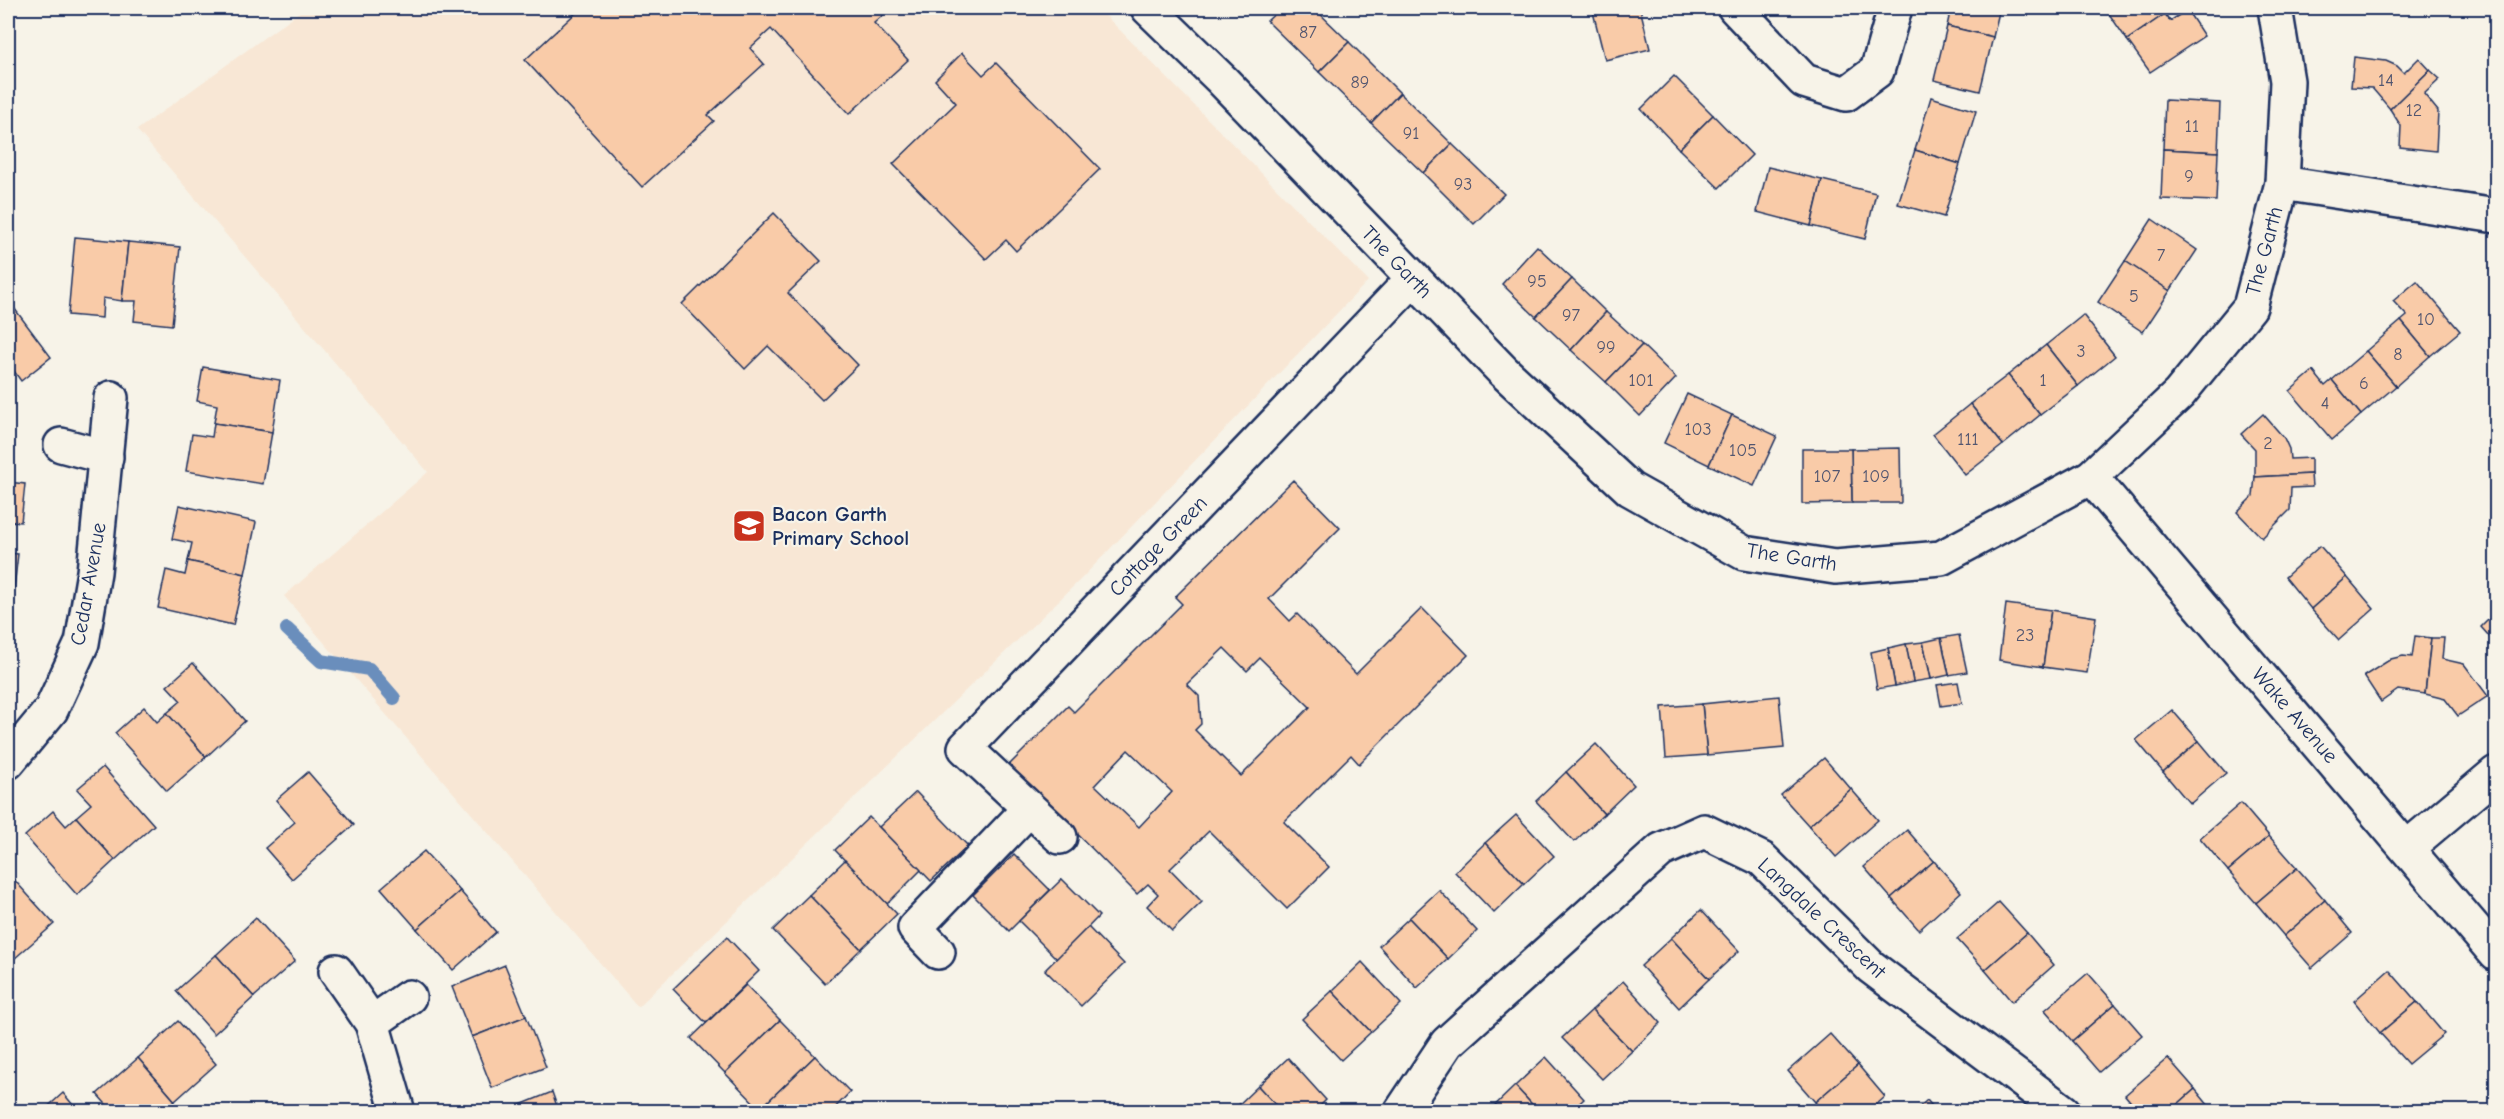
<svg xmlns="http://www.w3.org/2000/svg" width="2504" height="1119" viewBox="0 0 2504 1119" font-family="'Comic Neue',sans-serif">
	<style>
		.built { fill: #f8e7d5 }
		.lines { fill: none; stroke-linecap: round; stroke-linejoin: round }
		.stream { stroke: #6b8ebc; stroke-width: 14 }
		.building { fill: #f9cba8; stroke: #1b2f5e; stroke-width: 1.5; fill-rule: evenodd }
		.minor-casing { stroke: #1b2f5e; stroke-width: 38 }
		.minor { stroke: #f7f3e8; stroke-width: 33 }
		.labels { text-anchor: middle; stroke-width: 4.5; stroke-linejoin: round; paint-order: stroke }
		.number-label { font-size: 18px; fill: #525670 }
		.street-label { font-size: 21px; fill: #1b2f5e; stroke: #f7f3e8 }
		.poi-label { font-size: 21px; font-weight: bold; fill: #1b2f5e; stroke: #f7f3e8; text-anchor: start }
	</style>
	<rect width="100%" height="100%" fill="#f7f3e8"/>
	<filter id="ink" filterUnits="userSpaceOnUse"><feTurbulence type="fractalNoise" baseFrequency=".0167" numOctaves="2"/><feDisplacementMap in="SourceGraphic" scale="12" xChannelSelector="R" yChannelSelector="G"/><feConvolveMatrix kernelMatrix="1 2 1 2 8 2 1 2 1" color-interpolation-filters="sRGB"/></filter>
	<g filter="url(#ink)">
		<path class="built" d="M305,8H1098L1368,281L1081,579L638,1007L284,596L428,472L137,130Z"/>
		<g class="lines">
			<path class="stream" d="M287,629L321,661L369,669L394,698"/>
		</g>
		<g class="building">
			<path d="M581,8H891L874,23L908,60L849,114L771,29L750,48L764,64L708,115L714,121L642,187L525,60Z"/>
			<path d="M1281,8H1314L1349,42L1319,72L1267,21Z"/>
			<path d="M1592,8H1640L1650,49L1605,60Z"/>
			<path d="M1951,8H2000L1993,37L1947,26Z"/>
			<path d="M2105,8H2161L2165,14L2127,40Z"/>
			<path d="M2187,10L2204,36L2150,72L2127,40L2165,14L2170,21Z"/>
			<path d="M1947,26L1993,37L1980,91L1934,80Z"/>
			<path d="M1349,42L1400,93L1371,123L1319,72Z"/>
			<path d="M962,53L983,75L996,63L1100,169L1016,251L1006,240L986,259L893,164L956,103L935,80Z"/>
			<path d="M2354,57L2386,61L2397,66L2404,73L2419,58L2430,70L2390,109L2372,88L2351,87Z"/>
			<path d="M2430,70L2440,79L2424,94L2438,111L2436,151L2400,147L2401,126L2390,109Z"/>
			<path d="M1674,76L1713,115L1679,149L1641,109Z"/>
			<path d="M1400,93L1452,144L1423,173L1371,123Z"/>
			<path d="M1931,97L1976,111L1960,164L1915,150Z"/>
			<path d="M2165,100L2220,103L2218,152L2163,149Z"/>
			<path d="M1713,115L1752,155L1719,188L1679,149Z"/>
			<path d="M1452,144L1504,194L1474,224L1423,173Z"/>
			<path d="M2163,149L2218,152L2216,201L2161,199Z"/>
			<path d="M1915,150L1960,164L1944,217L1898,204Z"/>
			<path d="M1768,167L1822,180L1811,226L1757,212Z"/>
			<path d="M1822,180L1876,193L1865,239L1811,226Z"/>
			<path d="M774,213L821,261L788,293L858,365L822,400L768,346L745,369L682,304Z"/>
			<path d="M2152,219L2197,250L2170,291L2125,261Z"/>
			<path d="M75,237L128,242L122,301L103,298L102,318L68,315Z"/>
			<path d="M128,242L180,247L172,325L134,321L136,301H122Z"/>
			<path d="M1537,246L1572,279L1536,317L1502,284Z"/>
			<path d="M2125,261L2170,291L2143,332L2098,302Z"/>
			<path d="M1572,279L1606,312L1571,350L1536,317Z"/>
			<path d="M2417,281L2460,331L2430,356L2401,321L2407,316L2393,301Z"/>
			<path d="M8,300L51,357L21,381L9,364L8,366Z"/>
			<path d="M1606,312L1642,345L1606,382L1571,350Z"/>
			<path d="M2083,315L2115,356L2078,386L2046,345Z"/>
			<path d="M2401,321L2430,356L2396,386L2366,351Z"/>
			<path d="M1642,345L1676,378L1640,416L1606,382Z"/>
			<path d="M2046,345L2078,386L2040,415L2008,375Z"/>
			<path d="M2366,351L2396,386L2361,415L2332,380Z"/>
			<path d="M203,367L280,380L272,432L214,423L217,405L197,401Z"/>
			<path d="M2313,371L2325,386L2332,380L2361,415L2332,440L2290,391Z"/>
			<path d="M2008,375L2040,415L2003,445L1970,404Z"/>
			<path d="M1687,394L1732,415L1709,465L1664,443Z"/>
			<path d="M1970,404L2003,445L1965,475L1933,434Z"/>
			<path d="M2263,414L2284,438L2289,449L2290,459L2311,458V474L2255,477V449L2241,434Z"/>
			<path d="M1732,415L1777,436L1754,486L1709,465Z"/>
			<path d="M214,423L272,432L263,484L186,471L192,434L212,437Z"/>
			<path d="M1900,448L1901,503H1852L1851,449Z"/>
			<path d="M1802,449H1851L1852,503L1802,504Z"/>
			<path d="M2311,474L2312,487L2291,488L2290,510L2262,538L2237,512L2253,496L2255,477Z"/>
			<path d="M1293,480L1340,528L1269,599L1290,621L1297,614L1356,674L1422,608L1468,655L1359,764L1351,755L1284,822L1329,867L1287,909L1209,831L1170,869L1202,902L1172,931L1147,906L1158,894L1148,884L1137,894L1009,765L1068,706L1074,712L1182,604L1175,597ZM1224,648L1247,671L1260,658L1310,707L1241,776L1195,730L1201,724L1199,696L1187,684ZM1128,750L1172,792L1139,827L1095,785Z"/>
			<path d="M8,482L25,484L21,522L8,521Z"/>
			<path d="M179,505L256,522L245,574L188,561L192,543L172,539Z"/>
			<path d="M2320,546L2347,577L2311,609L2285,577Z"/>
			<path d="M8,553L18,554L14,588L8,587Z"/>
			<path d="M188,561L245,574L233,625L158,608L166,570L185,575Z"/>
			<path d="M2347,577L2374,609L2339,640L2311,609Z"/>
			<path d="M2006,604L2051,610L2043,667L1999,660Z"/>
			<path d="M2051,610L2096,617L2087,673L2043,667Z"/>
			<path d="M2496,612V644L2481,627Z"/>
			<path d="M1959,635L1967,672L1949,675L1941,638Z"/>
			<path d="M2415,636L2431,638L2425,694L2398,690L2381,702L2364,676L2391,659L2403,656L2412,657Z"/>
			<path d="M1941,638L1949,675L1931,679L1923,642Z"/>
			<path d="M2431,638H2444L2442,659L2464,664L2488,696L2458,716L2445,699L2425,694Z"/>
			<path d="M1923,642L1931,679L1913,682L1906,644Z"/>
			<path d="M1906,644L1913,682L1895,686L1888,648Z"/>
			<path d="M1888,648L1895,686L1877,689L1871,652Z"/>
			<path d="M193,663L245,721L206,757L167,713L181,701L167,686Z"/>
			<path d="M1958,682L1962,703L1941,706L1937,685Z"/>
			<path d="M1779,696L1784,748L1707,755L1702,704Z"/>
			<path d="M1702,704L1707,755L1666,758L1662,707Z"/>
			<path d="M144,707L157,722L167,713L206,757L167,791L115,733Z"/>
			<path d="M2172,710L2199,741L2163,772L2136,740Z"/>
			<path d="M2199,741L2226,773L2190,804L2163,772Z"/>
			<path d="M1596,744L1634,785L1604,814L1566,772Z"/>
			<path d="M1824,758L1851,789L1809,826L1781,795Z"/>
			<path d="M103,767L154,825L115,860L76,817L91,804L77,789Z"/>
			<path d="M308,772L354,825L292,879L265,848L295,822L276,800Z"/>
			<path d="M1566,772L1604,814L1574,842L1536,801Z"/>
			<path d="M1851,789L1878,820L1836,857L1809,826Z"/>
			<path d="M916,792L968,846L931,881L879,827Z"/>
			<path d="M2241,803L2269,836L2228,871L2200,838Z"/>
			<path d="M53,811L66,826L76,817L115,860L77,895L25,836Z"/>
			<path d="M1516,815L1554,856L1524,884L1485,843Z"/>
			<path d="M869,817L921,870L887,904L835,850Z"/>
			<path d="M1907,830L1934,861L1891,898L1864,867Z"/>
			<path d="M2269,836L2297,868L2256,903L2228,871Z"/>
			<path d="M1485,843L1524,884L1494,913L1455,872Z"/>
			<path d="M424,851L460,891L417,929L381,888Z"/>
			<path d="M1014,854L1050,890L1009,931L973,895Z"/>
			<path d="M845,860L897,914L861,949L809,895Z"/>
			<path d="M1934,861L1961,892L1919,930L1891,898Z"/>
			<path d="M2297,868L2325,900L2284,936L2256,903Z"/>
			<path d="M8,873L54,924L14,959L8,951Z"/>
			<path d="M1062,879L1099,916L1057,959L1019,921Z"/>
			<path d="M1439,890L1477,931L1448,959L1409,918Z"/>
			<path d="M460,891L496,932L453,970L417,929Z"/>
			<path d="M809,895L861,949L825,984L773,930Z"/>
			<path d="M2325,900L2352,933L2312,968L2284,936Z"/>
			<path d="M1999,902L2027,933L1985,970L1957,939Z"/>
			<path d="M1701,910L1739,951L1709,979L1671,938Z"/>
			<path d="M256,918L295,961L254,997L216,955Z"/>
			<path d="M1409,918L1448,959L1417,988L1379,946Z"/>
			<path d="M1088,927L1124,964L1081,1006L1045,970Z"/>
			<path d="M2027,933L2054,965L2012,1002L1985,970Z"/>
			<path d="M727,937L759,971L706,1023L673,989Z"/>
			<path d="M1671,938L1709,979L1679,1008L1641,966Z"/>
			<path d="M216,955L254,997L214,1034L176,991Z"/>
			<path d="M1362,962L1401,1004L1371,1032L1332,991Z"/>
			<path d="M505,965L526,1016L472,1037L452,987Z"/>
			<path d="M2389,970L2417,1002L2380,1033L2354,1001Z"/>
			<path d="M2088,973L2115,1004L2072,1041L2045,1010Z"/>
			<path d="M1623,981L1661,1023L1632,1051L1592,1010Z"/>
			<path d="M746,985L780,1020L725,1073L691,1038Z"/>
			<path d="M1332,991L1371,1032L1341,1060L1302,1019Z"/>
			<path d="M2417,1002L2444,1034L2408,1064L2380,1033Z"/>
			<path d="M2115,1004L2142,1035L2099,1072L2072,1041Z"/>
			<path d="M1592,1010L1632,1051L1602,1079L1562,1038Z"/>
			<path d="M526,1016L546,1067L492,1088L472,1037Z"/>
			<path d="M780,1020L815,1056L760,1109L725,1073Z"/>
			<path d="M178,1021L216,1064L175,1101L138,1058Z"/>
			<path d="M1830,1034L1858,1065L1815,1102L1788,1071Z"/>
			<path d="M815,1056L850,1092L831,1112H762L760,1109Z"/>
			<path d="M1546,1057L1584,1099L1570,1112H1539L1515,1086Z"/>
			<path d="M138,1058L175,1101L163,1112H113L97,1094Z"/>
			<path d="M1288,1058L1326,1100L1314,1112H1282L1258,1086Z"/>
			<path d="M2168,1058L2195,1089L2169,1112H2139L2125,1095Z"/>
			<path d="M1858,1065L1885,1097L1868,1112H1823L1815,1102Z"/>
			<path d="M1258,1086L1282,1112H1231Z"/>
			<path d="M1515,1086L1539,1112H1488Z"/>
			<path d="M2195,1089L2214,1112H2169Z"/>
			<path d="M552,1092L559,1112H503Z"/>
			<path d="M63,1093L79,1112H42Z"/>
			<path d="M1927,1100L1937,1112H1914Z"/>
		</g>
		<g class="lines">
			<g class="minor-casing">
				<g id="minor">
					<path d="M1148,8L1222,80L1503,371L1630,489L1744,553L1835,567L1941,558L2091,477L2179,394L2250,307L2282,183L2287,81L2275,8"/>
					<path d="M1735,8L1804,81L1846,94L1877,71L1895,8"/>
					<path d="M2282,183L2496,216"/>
					<path d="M61,445L106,457"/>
					<path d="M2091,477L2496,954"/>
					<path d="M8,762L51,710L82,643L94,572L111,398"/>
					<path d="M1060,837L965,748L1413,279"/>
					<path d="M2408,847L2496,773"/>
					<path d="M938,952L915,928L1029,809"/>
					<path d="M336,971L372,1023L398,1112"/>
					<path d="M372,1023L409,997"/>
					<path d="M1401,1112L1447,1043L1661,850L1704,831L1762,859L1871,967L2064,1112"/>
				</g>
			</g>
			<use href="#minor" class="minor"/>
		</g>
	</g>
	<defs>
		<g id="school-square" transform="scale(1.725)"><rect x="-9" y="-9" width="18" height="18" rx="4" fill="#c8321e" stroke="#f7f3e8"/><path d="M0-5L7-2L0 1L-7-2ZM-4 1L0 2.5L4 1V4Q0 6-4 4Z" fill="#fff"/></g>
	</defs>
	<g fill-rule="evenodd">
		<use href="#school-square" x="749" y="526"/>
	</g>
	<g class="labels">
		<g class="number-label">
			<text x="1308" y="38">87</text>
			<text x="2386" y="86">14</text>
			<text x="1360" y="88">89</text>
			<text x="2414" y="116">12</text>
			<text x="2192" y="132">11</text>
			<text x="1411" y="139">91</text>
			<text x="2189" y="182">9</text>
			<text x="1463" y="190">93</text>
			<text x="2161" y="261">7</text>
			<text x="1537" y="287">95</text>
			<text x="2134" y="302">5</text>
			<text x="1571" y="321">97</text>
			<text x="2426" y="325">10</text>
			<text x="1606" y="353">99</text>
			<text x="2081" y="357">3</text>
			<text x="2398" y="360">8</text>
			<text x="1641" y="386">101</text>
			<text x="2043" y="386">1</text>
			<text x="2364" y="389">6</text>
			<text x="2325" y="409">4</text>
			<text x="1698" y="435">103</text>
			<text x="1968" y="445">111</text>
			<text x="2268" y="449">2</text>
			<text x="1743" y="456">105</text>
			<text x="1827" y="482">107</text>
			<text x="1876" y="482">109</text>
			<text x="2025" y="641">23</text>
		</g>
		<g class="street-label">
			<text transform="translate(2264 251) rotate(-75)" y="7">The Garth</text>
			<text transform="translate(1397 262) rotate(46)" y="7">The Garth</text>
			<text transform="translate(1158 546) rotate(-46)" y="7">Cottage Green</text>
			<text transform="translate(1792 557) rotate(9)" y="7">The Garth</text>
			<text transform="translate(88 584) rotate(-80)" y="7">Cedar Avenue</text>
			<text transform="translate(2295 715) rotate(49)" y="7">Wake Avenue</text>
			<text transform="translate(1822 918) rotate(43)" y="7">Langdale Crescent</text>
		</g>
		<g class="poi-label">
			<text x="772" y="521">Bacon Garth<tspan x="772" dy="24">Primary School</tspan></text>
		</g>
	</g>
	<rect width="2504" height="1119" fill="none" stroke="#f7f3e8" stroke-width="30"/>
	<rect x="15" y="15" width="2474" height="1089" fill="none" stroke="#1b2f5e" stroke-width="2" filter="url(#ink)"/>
</svg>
